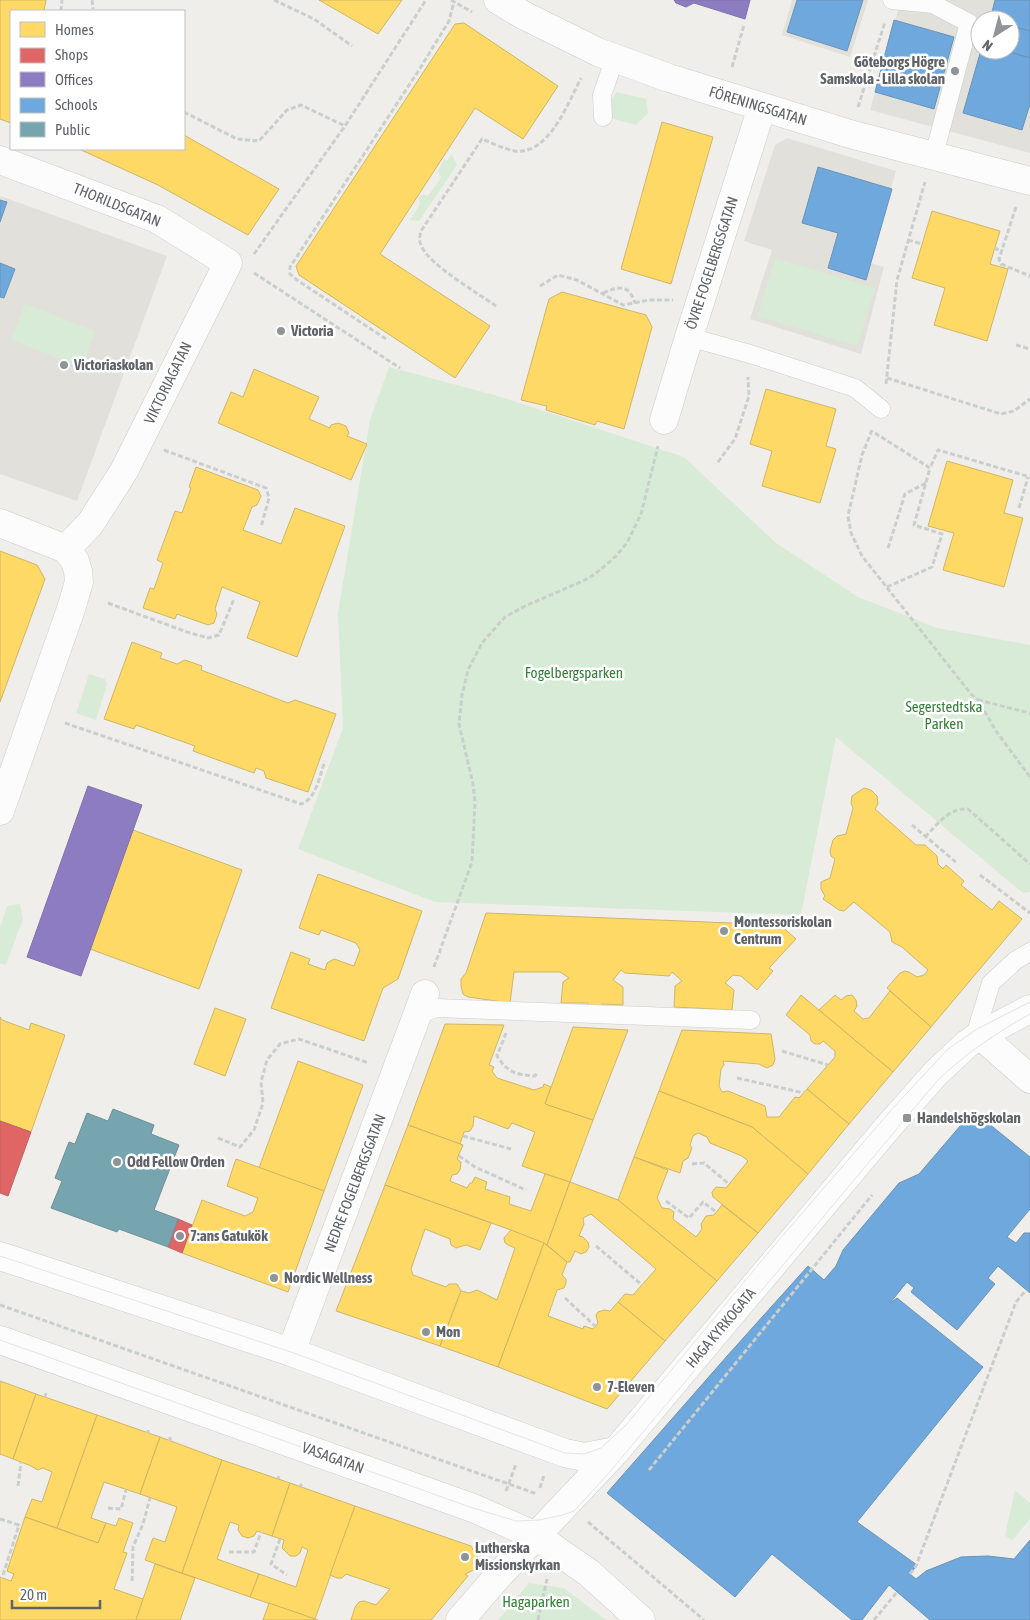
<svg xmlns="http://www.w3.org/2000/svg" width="1030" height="1620" viewBox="0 0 1030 1620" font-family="'Asap Condensed',sans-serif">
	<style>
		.education { fill: #e2e0da; fill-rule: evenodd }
		.green { fill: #d8ebd6 }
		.homes { fill: #ffd966; stroke: #cfb667 }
		.shops { fill: #e06666; stroke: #b96567 }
		.offices { fill: #8e7cc3; stroke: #8074a8 }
		.schools { fill: #6fa8dc; stroke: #6a93b9 }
		.public { fill: #76a5af; stroke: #6f919a }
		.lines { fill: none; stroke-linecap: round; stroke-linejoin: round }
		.service-casing { stroke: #cbcccc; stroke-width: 19 }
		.minor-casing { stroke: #cbcccc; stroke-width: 29 }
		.tertiary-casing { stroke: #cbcccc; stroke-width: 29 }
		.path { stroke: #cacfcc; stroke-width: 3; stroke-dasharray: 5 2.5; stroke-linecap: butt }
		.service { stroke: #fdfcfc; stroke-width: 18 }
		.minor { stroke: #fdfcfc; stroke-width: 28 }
		.tertiary { stroke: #fdfcfc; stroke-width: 28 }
		.tram { stroke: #e4e4e4; stroke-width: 1 }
		.poi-dot { fill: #919496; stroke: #fff; stroke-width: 2 }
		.labels { text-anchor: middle; stroke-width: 5; stroke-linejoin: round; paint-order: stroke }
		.poi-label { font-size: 15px; font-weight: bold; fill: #5f6368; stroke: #fff; text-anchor: start }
		.street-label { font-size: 15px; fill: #5f6368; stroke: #fff }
		.park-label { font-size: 15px; fill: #348238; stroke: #fff }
	</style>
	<rect width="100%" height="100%" fill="#efeeea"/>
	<g class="education">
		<path d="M792,0H868L850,57L782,35Z"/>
		<path d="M901,0H1030V153L870,110ZM980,20H1010V50H980Z"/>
		<path d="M787,138L896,171L870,263L884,267L861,354L750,319L772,250L744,241L775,145Z"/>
		<path d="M0,196L167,256L77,501L0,474Z"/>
	</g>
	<g class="green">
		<path d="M617,92L646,99L648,113L636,125L610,118L609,104Z"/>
		<path d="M452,154L457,165L419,221L410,220L420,205L419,198L423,194L428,196L441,178L438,171L444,159L447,161Z"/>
		<path d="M775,258L875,288L857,346L758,316Z"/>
		<path d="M25,304L95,331L82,367L11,340Z"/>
		<path d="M389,367L498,396L684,457L776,543L858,597L937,628L1030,645V892L1023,893L836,737L801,915L435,902L298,849L343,728L338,613L370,420Z"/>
		<path d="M89,674L105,679L107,684L96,720L76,713Z"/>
		<path d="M20,904L23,919L6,965L0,963V927L7,906Z"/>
		<path d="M1015,1490L1030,1503V1519L1012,1541L1005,1535Z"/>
		<path d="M529,1583L564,1588L606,1620H498Z"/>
	</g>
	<g class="homes">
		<path d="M0,0H46L44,11H11V123L0,119Z"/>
		<path d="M319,0H402L378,34Z"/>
		<path d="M464,23L558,86L523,139L475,108L380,254L490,326L455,378L299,275L296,266L455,24Z"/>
		<path d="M662,122L713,137L671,284L621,269Z"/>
		<path d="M184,135L279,189L248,235L158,185L79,149H184Z"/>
		<path d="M932,211L1000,231L990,264L1008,269L987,341L934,325L945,288L912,278Z"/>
		<path d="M562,292L646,315L652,327L624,429L597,421L595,425L546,410L547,406L521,400L549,299Z"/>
		<path d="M254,369L319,397L309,419L330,428L331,425L338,423L346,426L349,433L347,436L367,444L351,480L218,423L231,392L243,397Z"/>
		<path d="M766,389L836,409L826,446L836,449L820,503L762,486L772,451L750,444Z"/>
		<path d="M947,461L1013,480L1004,513L1023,518L1004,587L943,570L954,533L928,526Z"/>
		<path d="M196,467L258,490L261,496L257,505L252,507L243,530L281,544L295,508L345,526L297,657L247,638L260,602L222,587L215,609L217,614L214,623L208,625L177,614L175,619L143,608L150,588L154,589L163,563L157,560L175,511L182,513L191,488L189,487Z"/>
		<path d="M0,551L37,565L45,579L0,702Z"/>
		<path d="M132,642L162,653L160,658L177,664L185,660L202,666L201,670L288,703L295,700L336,714L308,792L266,778L264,771L256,768L254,773L193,751L195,746L136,725L134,729L104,719Z"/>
		<path d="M864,788L871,790L877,796L878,804L875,809L916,845H925L937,856L938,864L943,869L946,865L964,881L961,885L992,910L999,901L1022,919L931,1027L887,988L900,973L905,971L909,972L917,977L924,975L928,970L902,947L892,942L890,932L854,902L844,911L839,910L823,899L825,896L821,889V882L830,878L835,859L831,856L830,851L833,840L837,836L846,834L853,808L851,803L852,796Z"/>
		<path d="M133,830L242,870L199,989L90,949Z"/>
		<path d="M318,874L422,911L398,979L383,988L364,1041L271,1008L291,952L310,959L308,964L325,970L327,963L334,959L354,966L360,950L356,943L321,930L319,935L299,928Z"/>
		<path d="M486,913L780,925L796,939L769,968L773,971L757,990L741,976L733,975L725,983L734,990L732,1010L674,1007L675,986L682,981L672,972L669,976L625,973L621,970L613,980L623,987V1005L602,1004L601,1008L588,1007V1003H561L563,982L569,978L560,972H514L510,1003L468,997L463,994L461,986V979L466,973Z"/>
		<path d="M890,991L931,1027L893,1072L819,1010L835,995L841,1000L846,996L852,995L856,1000L857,1006L854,1011L863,1019L869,1018Z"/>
		<path d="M801,995L893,1072L849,1124L807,1089L835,1057V1051L823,1041L820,1044H815L811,1041L810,1035L786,1015Z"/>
		<path d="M215,1008L246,1019L225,1076L194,1064Z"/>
		<path d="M0,1017L2,1020L29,1030L31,1023L65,1035L31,1132L0,1121Z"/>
		<path d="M445,1024L504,1025L489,1065L494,1067L492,1071L497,1078L534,1090L543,1087L544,1084L551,1087L545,1104L593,1120L570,1182L522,1166L535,1132L512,1123L508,1129L474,1116L473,1126L470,1131L464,1132L460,1144L408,1125Z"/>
		<path d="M573,1027L628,1030L593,1120L545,1104Z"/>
		<path d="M682,1030L771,1034L775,1059L773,1065L767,1068L759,1064L723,1061L724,1065L721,1069L719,1086L722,1092L728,1091L765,1106L767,1117H779L795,1097L799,1098L807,1089L849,1124L808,1174L752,1127L659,1091Z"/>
		<path d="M298,1061L363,1085L324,1191L259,1168Z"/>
		<path d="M659,1091L752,1127L808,1174L758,1233L713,1197L712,1192L716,1187L726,1188L748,1161L742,1156L710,1143L707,1137L698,1133L693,1136L690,1145L692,1148L688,1158L683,1161L680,1173L634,1157Z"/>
		<path d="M408,1125L463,1145L457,1159L461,1162L460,1170L457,1174L452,1175L450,1181L467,1188L470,1183H472L475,1177L487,1182L485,1189L510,1197L509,1204L531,1211L545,1174L570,1182L547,1245L511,1230L385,1185Z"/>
		<path d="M634,1157L668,1170L657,1198L662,1208L670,1209L674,1212L673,1219L696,1237L702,1229L701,1224L706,1216L714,1215L722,1205L758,1233L717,1281L618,1200Z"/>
		<path d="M236,1159L324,1191L288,1292L182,1253L202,1200L245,1216L253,1212L258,1198L227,1186Z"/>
		<path d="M570,1182L618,1200L717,1281L665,1341L618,1302L625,1294L633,1295L656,1269L591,1214L583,1218L584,1224L579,1236L583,1237L588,1242L589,1247L586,1252L581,1254L575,1251L570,1262H567L547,1245Z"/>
		<path d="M385,1185L491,1223L480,1250L466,1245L456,1248L451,1245L450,1239L425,1229L411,1269L413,1275L446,1287L449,1284H457L461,1291L440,1346L336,1311Z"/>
		<path d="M511,1230L544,1243L498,1367L440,1346L461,1291L469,1293L477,1290L497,1300L515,1248L508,1245L505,1243L504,1238Z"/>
		<path d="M544,1243L567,1262L562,1275L566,1279V1283L564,1288L557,1290L548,1316L583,1329L584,1326L593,1329L598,1323L596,1315L598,1312L604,1310L610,1311L618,1302L665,1341L607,1409L498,1367Z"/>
		<path d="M0,1381L36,1394L13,1459L0,1454Z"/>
		<path d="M36,1394L97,1415L57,1528L25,1517L32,1499L42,1502L52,1472L43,1468L38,1470L29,1465L13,1459Z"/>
		<path d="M97,1415L160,1437L140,1494L104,1482L91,1518L106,1523L98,1543L57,1528Z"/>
		<path d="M160,1437L222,1460L182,1573L145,1560L153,1538L165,1542L177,1507L140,1494Z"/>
		<path d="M222,1460L290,1483L272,1536L257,1531L254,1536L248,1538L242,1536L238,1530L239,1525L230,1522L217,1559L259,1574L250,1597L182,1573Z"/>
		<path d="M290,1483L355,1506L315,1619L250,1597L259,1574L296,1587L308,1550L302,1547L300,1553L296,1556H290L282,1548L284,1540L272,1536Z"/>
		<path d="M355,1506L471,1546L475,1552L478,1558L474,1570L465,1574L468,1576L431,1620H351L355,1607L359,1602L364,1601L376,1605L390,1589L346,1574L342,1578H337L330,1575Z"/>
		<path d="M25,1517L98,1543L106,1523L116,1526L119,1518L133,1523L123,1552L127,1553L114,1589L143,1599L136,1620H0V1577L11,1581L14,1574L7,1571Z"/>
		<path d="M155,1564L195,1578L180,1620H136Z"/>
		<path d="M269,1603L315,1619L318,1620H263Z"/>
	</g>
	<g class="shops">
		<path d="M0,1121L31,1132L8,1196L0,1193Z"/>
		<path d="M178,1219L192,1225L182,1253L168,1247Z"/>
	</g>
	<g class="offices">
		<path d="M674,0H750L745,19L694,3L686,7L676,3Z"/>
		<path d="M88,786L142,805L81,976L27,957Z"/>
	</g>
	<g class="schools">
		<path d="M797,0H863L847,51L787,32Z"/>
		<path d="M995,0H1030V31L1010,26V20H990Z"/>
		<path d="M894,20L954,37L934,109L875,92Z"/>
		<path d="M1010,26L1030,31V58L1002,50H1010Z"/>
		<path d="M981,50H1002L1030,58V104L1022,130L963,113Z"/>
		<path d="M818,167L892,189L866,280L828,268L838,233L802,223Z"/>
		<path d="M0,200L7,202L0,222Z"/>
		<path d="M0,263L15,269L4,298L0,297Z"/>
		<path d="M973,1111L1030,1157V1209L1007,1237L1016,1243L1024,1233H1030V1293L998,1266L988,1278L995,1284L957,1330L911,1292L914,1288L907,1282L890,1303L897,1298L983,1367L857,1522L917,1565L910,1574L916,1579L926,1571L961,1557L988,1556L1014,1559L1030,1540V1620H930L889,1585L862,1620H852L772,1554L735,1597L607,1493L728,1355L808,1266L824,1280L836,1266L843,1250L899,1183L919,1174Z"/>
	</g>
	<path class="public" d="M113,1109L154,1125L151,1134L179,1145L154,1210L178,1219L168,1247L119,1229L117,1232L51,1208L62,1181L55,1178L69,1142L75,1144L87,1113L108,1121Z"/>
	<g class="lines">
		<g class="service-casing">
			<g id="service">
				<path d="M892,0L933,4L969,23L934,155"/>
				<path d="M603,117L602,95L615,58"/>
				<path d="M689,337L750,354L855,388L881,409"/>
				<path d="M418,1015L436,1008L751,1020"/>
				<path d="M980,1035L977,1029L991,983L1016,960L1030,952"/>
			</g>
		</g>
		<g class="minor-casing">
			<g id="minor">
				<path d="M498,0L523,15L598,52L669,78L850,134L1030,181"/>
				<path d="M0,160L157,219L228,263L124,471L90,524L66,549"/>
				<path d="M664,420L689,337L762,107"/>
				<path d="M980,1035L1030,1079"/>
				<path d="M291,1352L425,994"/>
				<path d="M536,1536L589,1573L641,1620"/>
				<path d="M460,1620L500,1574L616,1451L889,1126L936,1073L967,1044L980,1035L1030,1009"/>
			</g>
		</g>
		<g class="tertiary-casing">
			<g id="tertiary">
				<path d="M0,523L66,549L75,561L78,571L79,582L71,609L0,811"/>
				<path d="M0,1256L291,1352L565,1453L584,1457L616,1451"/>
				<path d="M0,1340L473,1508L536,1536"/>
			</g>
		</g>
		<g class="path">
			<path d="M92,0L93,9"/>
			<path d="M274,0L314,19L352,46"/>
			<path d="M451,0L472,12"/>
			<path d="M61,11L62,0"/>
			<path d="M1010,43L1014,30"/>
			<path d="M1008,52V50"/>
			<path d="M732,67L744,25"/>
			<path d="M858,107L885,22"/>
			<path d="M184,112L237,139L259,141L287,110L301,105L345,126"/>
			<path d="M1016,207L999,259L1001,264L1030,276"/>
			<path d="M908,240L922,244"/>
			<path d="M994,248L1002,251"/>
			<path d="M254,254L345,126L426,0"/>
			<path d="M254,273L400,368"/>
			<path d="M540,286L558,275L577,280L623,305L649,300H673"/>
			<path d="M603,293C619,286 629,284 635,303"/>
			<path d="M496,306C479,294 432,266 423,249C419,243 419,238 421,231L482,139C492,143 504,149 515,151C549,155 568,103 581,78"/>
			<path d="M386,339L297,280L290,274V267L419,70L449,21L454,2"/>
			<path d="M1016,345L1030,349"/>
			<path d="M887,378L1001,414L1014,411L1030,399"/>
			<path d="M886,384L897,280L925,182"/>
			<path d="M872,430L862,455L848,516L851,533L862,556L971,694L978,700L996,731L1030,777"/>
			<path d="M875,433L930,468L938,450L1030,477"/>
			<path d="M164,450L266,488L269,498L261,527"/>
			<path d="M718,462L735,439L749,396L748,377"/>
			<path d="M1019,508L1028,477"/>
			<path d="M888,548L905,494L926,483"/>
			<path d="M887,587L932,567L942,534L914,525L930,468"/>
			<path d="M108,603L187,632L208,638L219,635L234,599"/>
			<path d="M978,700L1030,713"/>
			<path d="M65,723L301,804C316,800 320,774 325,761"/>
			<path d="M912,825L957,863"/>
			<path d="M925,837C938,824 948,808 968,809L1030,864"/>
			<path d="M980,875L1030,913"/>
			<path d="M434,967L472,862L475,802L473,784L459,724L462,695L468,670L482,643L505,617L525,606L583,581L595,574L615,557L627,543L641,514L658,446"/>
			<path d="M506,1033L497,1056C507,1072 516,1075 535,1076L538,1072"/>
			<path d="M782,1051L828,1065"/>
			<path d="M737,1078L804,1093"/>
			<path d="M463,1136L511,1149"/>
			<path d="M218,1138L240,1147L254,1130L263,1103L261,1082L267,1060L280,1044L299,1039L369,1063"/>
			<path d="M459,1156L475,1167L526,1190"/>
			<path d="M692,1164L704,1163L729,1184"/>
			<path d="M666,1201L689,1218L703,1202L716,1212"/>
			<path d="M596,1246L642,1285"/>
			<path d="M565,1298L595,1326"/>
			<path d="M0,1305L537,1494"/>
			<path d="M45,1397L46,1393"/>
			<path d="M148,1433V1430"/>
			<path d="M170,1441V1437"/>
			<path d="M649,1470L872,1195"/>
			<path d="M278,1479L279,1476"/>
			<path d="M18,1486L21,1462"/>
			<path d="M300,1486L302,1484"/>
			<path d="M540,1488L544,1475"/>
			<path d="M506,1491L516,1464"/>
			<path d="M108,1508L121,1509L126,1490"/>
			<path d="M0,1519L19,1525L2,1578"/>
			<path d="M588,1522L704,1620"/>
			<path d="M280,1539L271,1564L287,1575"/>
			<path d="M229,1552H254L261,1532"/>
			<path d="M910,1574L916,1566L1016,1302L1026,1290"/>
			<path d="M132,1581L133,1547L143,1524L150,1498"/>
			<path d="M538,1620L547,1579"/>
			<path d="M874,1620L897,1592"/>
		</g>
		<use href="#service" class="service"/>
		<use href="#minor" class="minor"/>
		<use href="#tertiary" class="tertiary"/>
		<g class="tram">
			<path d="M0,1256L291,1352L565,1453L584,1454L601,1448L625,1426L778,1241L893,1108L948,1049L977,1029L1030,1002"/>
			<path d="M0,1340L473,1508L516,1521L539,1520L563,1515L574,1511L608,1474L937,1081C965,1054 996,1033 1030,1014"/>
		</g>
	</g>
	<g class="poi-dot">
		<circle cx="955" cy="71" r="5"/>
		<circle cx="281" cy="331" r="5"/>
		<circle cx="64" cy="365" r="5"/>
		<circle cx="724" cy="931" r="5"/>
		<rect x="902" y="1113" width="10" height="10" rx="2.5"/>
		<circle cx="117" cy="1162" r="5"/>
		<circle cx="180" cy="1236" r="5"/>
		<circle cx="274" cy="1278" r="5"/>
		<circle cx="426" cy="1332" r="5"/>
		<circle cx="597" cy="1387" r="5"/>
		<circle cx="465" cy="1557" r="5"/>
	</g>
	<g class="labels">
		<g class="poi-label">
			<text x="945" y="67" text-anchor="end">Göteborgs Högre<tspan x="945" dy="17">Samskola - Lilla skolan</tspan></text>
			<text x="291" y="336">Victoria</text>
			<text x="74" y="370">Victoriaskolan</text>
			<text x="734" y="927">Montessoriskolan<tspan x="734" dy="17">Centrum</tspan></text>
			<text x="917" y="1123">Handelshögskolan</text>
			<text x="127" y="1167">Odd Fellow Orden</text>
			<text x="190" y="1241">7:ans Gatukök</text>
			<text x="284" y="1283">Nordic Wellness</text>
			<text x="436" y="1337">Mon</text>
			<text x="607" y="1392">7-Eleven</text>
			<text x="475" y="1553">Lutherska<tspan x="475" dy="17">Missionskyrkan</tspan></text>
		</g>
		<g class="street-label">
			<text transform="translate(758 106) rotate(17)" y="5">FÖRENINGSGATAN</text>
			<text transform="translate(117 205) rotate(22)" y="5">THORILDSGATAN</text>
			<text transform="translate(712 263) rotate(-72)" y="5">ÖVRE FOGELBERGSGATAN</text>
			<text transform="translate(168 383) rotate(-64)" y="5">VIKTORIAGATAN</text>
			<text transform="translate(355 1183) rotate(-69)" y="5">NEDRE FOGELBERGSGATAN</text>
			<text transform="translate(721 1328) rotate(-50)" y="5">HAGA KYRKOGATA</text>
			<text transform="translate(333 1458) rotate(20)" y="5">VASAGATAN</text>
		</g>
		<g class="park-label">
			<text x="574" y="678">Fogelbergsparken</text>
			<text x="944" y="712">Segerstedtska<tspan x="944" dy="17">Parken</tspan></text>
			<text x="536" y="1607">Hagaparken</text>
		</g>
	</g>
	<rect x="10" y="10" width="175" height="140" fill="#ffffff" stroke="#bfc1c3"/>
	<rect x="20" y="22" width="25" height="15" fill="#ffd966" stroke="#bfc1c3"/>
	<text x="55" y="35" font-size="15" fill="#5f6368">Homes</text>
	<rect x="20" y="48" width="25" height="15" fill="#e06666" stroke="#bfc1c3"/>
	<text x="55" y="60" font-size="15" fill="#5f6368">Shops</text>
	<rect x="20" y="72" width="25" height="15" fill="#8e7cc3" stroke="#bfc1c3"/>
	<text x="55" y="85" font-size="15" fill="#5f6368">Offices</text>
	<rect x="20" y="98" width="25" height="15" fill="#6fa8dc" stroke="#bfc1c3"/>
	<text x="55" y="110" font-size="15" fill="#5f6368">Schools</text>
	<rect x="20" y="122" width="25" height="15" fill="#76a5af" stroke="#bfc1c3"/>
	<text x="55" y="135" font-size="15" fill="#5f6368">Public</text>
	<g transform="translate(995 35) rotate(216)"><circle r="24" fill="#ffffff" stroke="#bfc1c3"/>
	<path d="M0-4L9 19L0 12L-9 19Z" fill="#919496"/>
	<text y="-8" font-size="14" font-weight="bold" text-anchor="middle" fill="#5f6368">N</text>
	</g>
	<path d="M12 1600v8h88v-8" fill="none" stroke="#5f6368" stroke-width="2.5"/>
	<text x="20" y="1600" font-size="15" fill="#5f6368" stroke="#ffffff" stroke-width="4" paint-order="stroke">20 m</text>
</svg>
